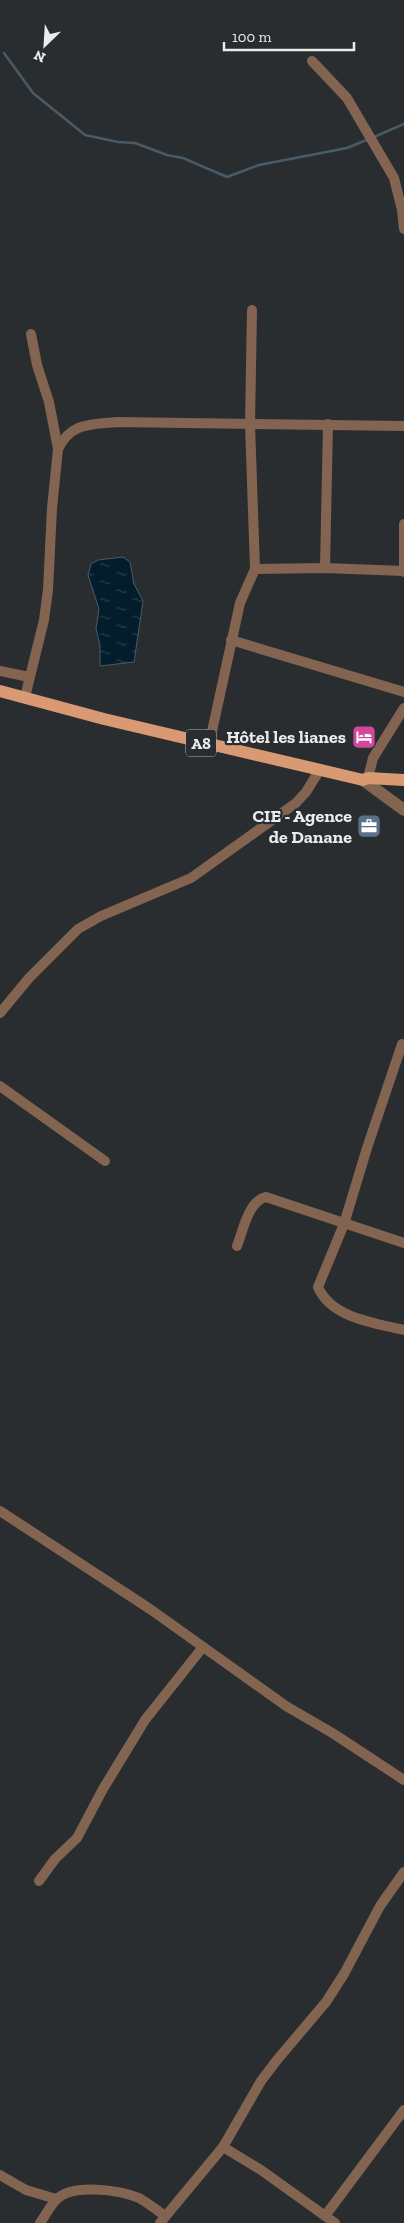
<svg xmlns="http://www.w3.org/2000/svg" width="404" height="2223" viewBox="0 0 404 2223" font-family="'Zilla Slab',serif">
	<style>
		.water { fill: url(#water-ripples); stroke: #495b67 }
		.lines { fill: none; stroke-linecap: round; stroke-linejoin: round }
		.stream { stroke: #495b67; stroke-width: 2.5 }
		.minor { stroke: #836451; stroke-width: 10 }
		.tertiary { stroke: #836451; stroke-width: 12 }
		.primary { stroke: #d99a73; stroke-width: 12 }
		.labels { text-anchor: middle; stroke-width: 4.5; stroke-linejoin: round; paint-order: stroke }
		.shield { fill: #2a2d30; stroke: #b0b3b5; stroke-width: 1 }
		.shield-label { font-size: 16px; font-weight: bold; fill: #eaecee }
		.poi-label { font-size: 18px; font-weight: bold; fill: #eaecee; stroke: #2a2d30; text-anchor: end }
	</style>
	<defs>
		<pattern id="water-ripples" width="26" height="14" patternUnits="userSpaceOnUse" patternTransform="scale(1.25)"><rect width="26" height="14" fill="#041d2d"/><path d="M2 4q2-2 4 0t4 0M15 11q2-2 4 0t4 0" fill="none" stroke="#293e4c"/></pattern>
	</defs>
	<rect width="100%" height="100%" fill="#2a2d30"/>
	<path class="water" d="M123,557L130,562L134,584L143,601L134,662L100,666V645L96,629L99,609L88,575L91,564L98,560Z"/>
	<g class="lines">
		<g class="stream">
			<path d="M4,53L33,93L85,135L118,142L135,143L167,155L183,158L227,177L259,165L347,148L369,139"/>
			<path d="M374,137L404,124"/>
		</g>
		<g class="minor">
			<path d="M312,61L347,98L394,178L402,210L404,229"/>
			<path d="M252,310L250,424L255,569"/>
			<path d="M58,449C71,422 90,425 117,422L404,426"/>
			<path d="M404,524V572"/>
			<path d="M325,568L328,424"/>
			<path d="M231,640L404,692"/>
			<path d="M0,671L29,677"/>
			<path d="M25,697L44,620L48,590L52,508L58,449L49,402L37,365L31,334"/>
			<path d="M209,745L240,603L255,569L325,568L404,571"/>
			<path d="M368,778L373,758L404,708"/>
			<path d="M0,1013L29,978L78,929L101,916L191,878L296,803L306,792L319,771"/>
			<path d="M404,1045L402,1044L367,1148L344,1224L318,1287C331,1318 375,1323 404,1330"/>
			<path d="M0,1086L105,1161"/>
			<path d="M237,1246C243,1231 248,1201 266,1197L404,1243"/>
			<path d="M0,1511L150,1609L286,1706L334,1734L404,1780"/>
			<path d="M39,1881L55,1859L77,1838L103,1789L145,1720L203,1647"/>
			<path d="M223,2147L261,2170L335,2223"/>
			<path d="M0,2175L26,2190L56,2199"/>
			<path d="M325,2216L404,2110"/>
			<path d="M40,2223C45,2216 50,2206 56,2200C71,2183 120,2190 139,2198C148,2203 157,2210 165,2216"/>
			<path d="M160,2223L223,2147L261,2081L277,2060L326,2002L344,1974L380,1906L404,1872"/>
		</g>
		<path class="tertiary" d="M363,780L404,810"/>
		<path class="primary" d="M0,691L104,719L363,780L368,778L404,780"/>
	</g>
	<defs>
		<g id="hotel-square" transform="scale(1.25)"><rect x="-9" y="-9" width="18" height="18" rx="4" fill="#d1479c" stroke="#2a2d30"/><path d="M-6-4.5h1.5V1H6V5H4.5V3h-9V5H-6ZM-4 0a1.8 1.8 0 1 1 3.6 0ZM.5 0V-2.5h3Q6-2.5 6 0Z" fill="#fff"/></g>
		<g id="office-square" transform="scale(1.25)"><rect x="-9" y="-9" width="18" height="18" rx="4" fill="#5c6f8a" stroke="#2a2d30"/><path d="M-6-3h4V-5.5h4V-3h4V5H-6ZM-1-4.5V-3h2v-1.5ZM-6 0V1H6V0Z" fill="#fff"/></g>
	</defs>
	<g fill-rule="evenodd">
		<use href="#hotel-square" x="364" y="737"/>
		<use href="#office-square" x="369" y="826"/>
	</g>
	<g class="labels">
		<rect class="shield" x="186" y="729.5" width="30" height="27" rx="4"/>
		<g class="shield-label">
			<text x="201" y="749">A8</text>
		</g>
		<g class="poi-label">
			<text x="346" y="743">Hôtel les lianes</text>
			<text x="352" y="822">CIE - Agence<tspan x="352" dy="21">de Danane</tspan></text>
		</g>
	</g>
	<g transform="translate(45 45) rotate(205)" stroke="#2a2d30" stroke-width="4" paint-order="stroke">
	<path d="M0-4L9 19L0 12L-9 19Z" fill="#eaecee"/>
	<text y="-8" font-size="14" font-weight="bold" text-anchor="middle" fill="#eaecee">N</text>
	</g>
	<path d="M224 42v8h130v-8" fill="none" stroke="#eaecee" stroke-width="2.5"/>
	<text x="232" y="42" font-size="15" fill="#eaecee" stroke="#2a2d30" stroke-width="4" paint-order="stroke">100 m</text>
</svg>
